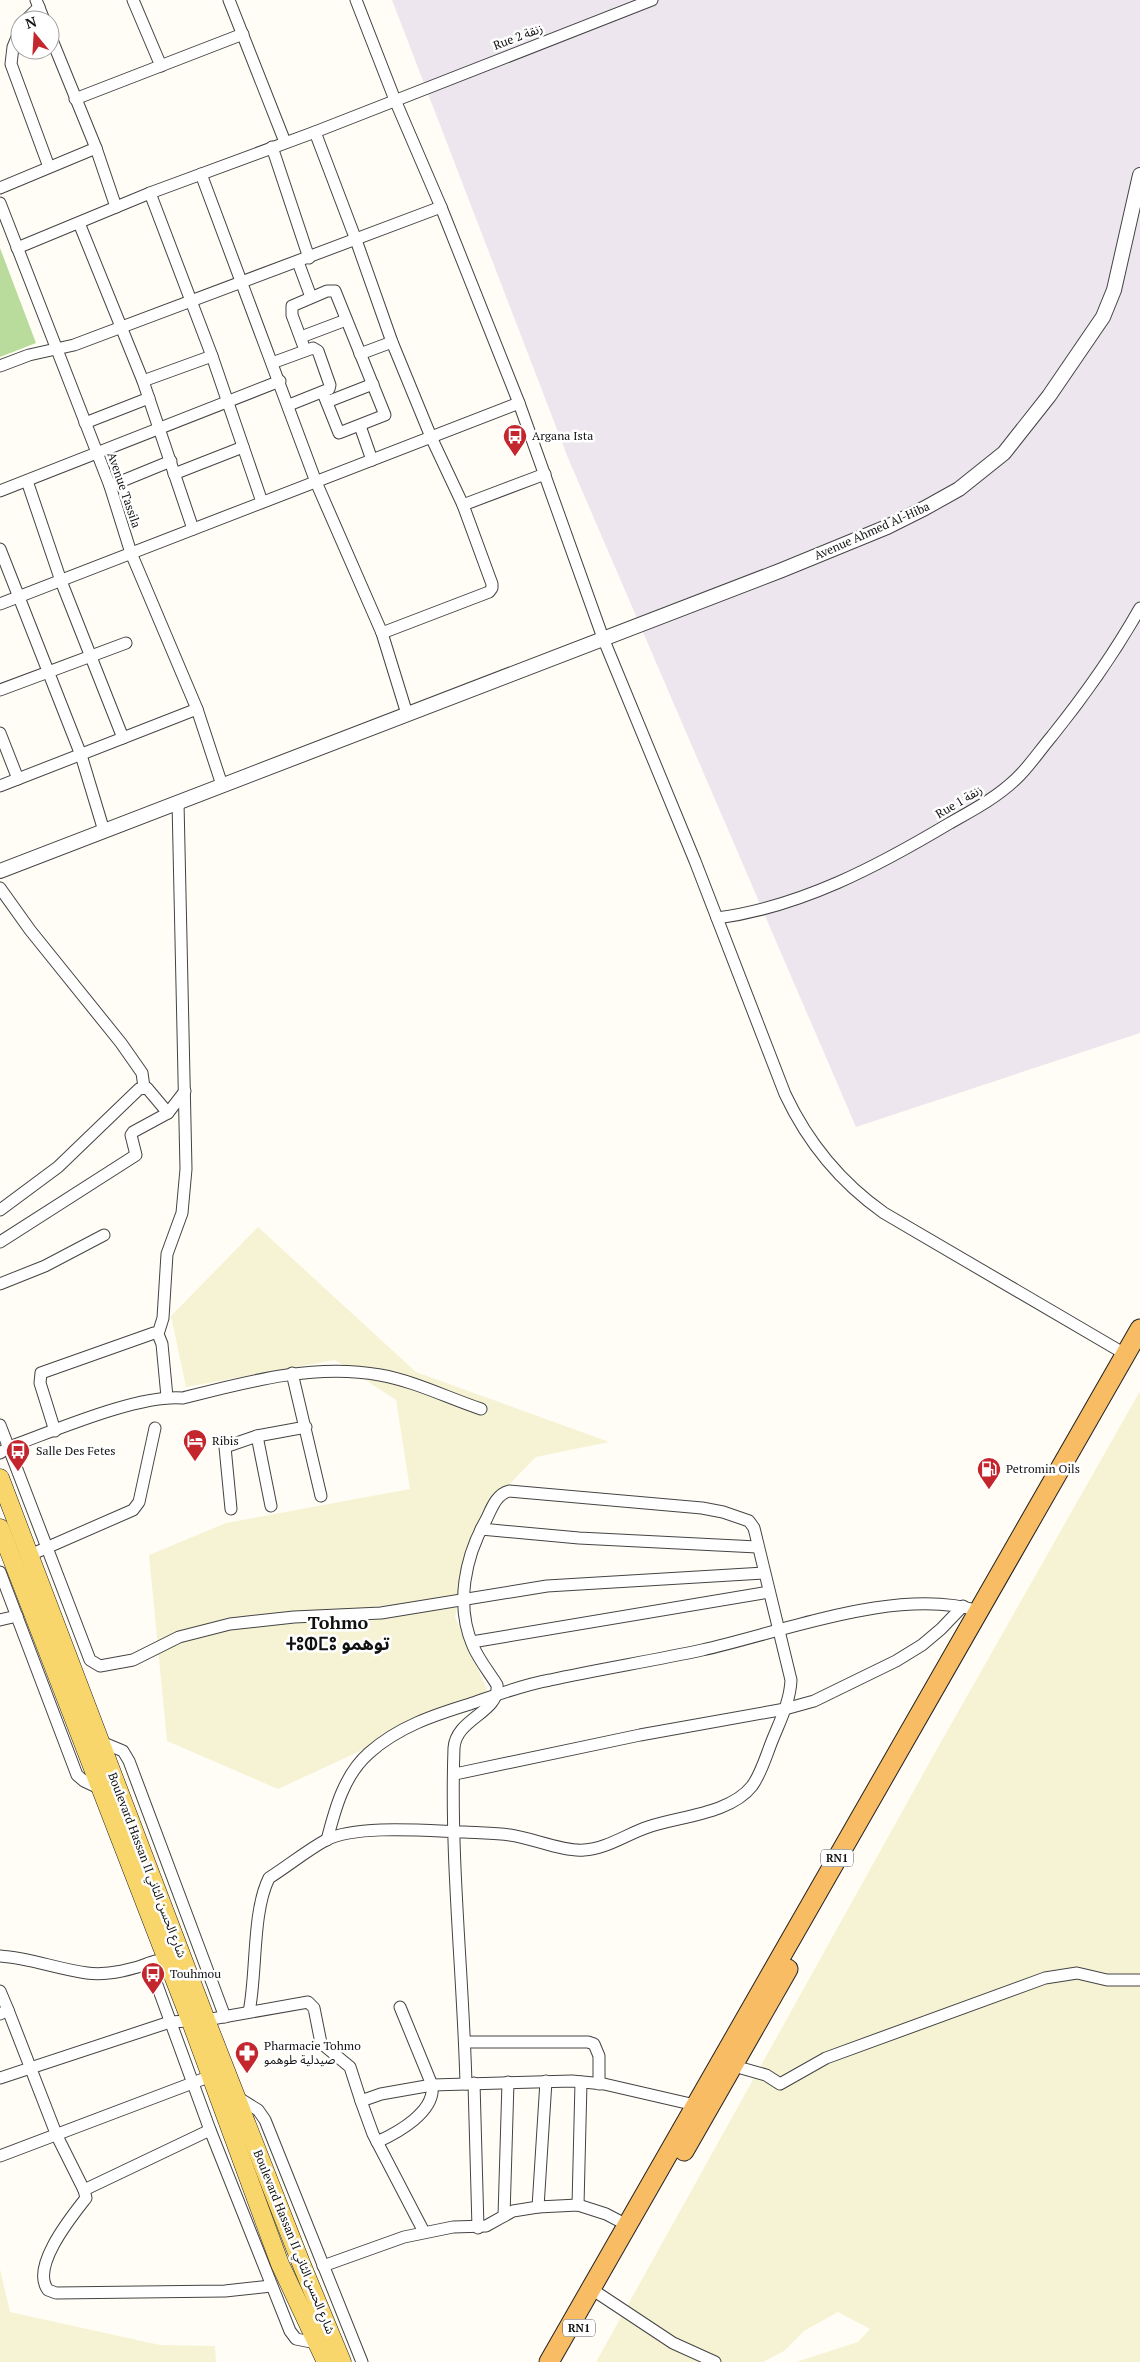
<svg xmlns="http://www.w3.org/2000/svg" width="1140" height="2362" viewBox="0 0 1140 2362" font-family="'PT Serif','Noto Sans Arabic','Noto Sans Tifinagh',serif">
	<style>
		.industrial { fill: #eee6ef }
		.farmland { fill: #f6f3d4 }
		.forest { fill: #b9dc9c }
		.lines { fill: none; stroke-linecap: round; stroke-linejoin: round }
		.minor-casing { stroke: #444; stroke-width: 13 }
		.tertiary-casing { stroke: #444; stroke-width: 16 }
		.primary-casing { stroke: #222; stroke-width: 19 }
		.trunk-casing { stroke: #222; stroke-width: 21 }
		.minor { stroke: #fff; stroke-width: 11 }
		.tertiary { stroke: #fff; stroke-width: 14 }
		.primary { stroke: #f9d66b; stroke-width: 18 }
		.trunk { stroke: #f7bc64; stroke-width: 19 }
		.labels { text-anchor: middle; stroke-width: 5; stroke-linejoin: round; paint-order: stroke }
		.shield { fill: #fff; stroke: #585858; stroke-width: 1 }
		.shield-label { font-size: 11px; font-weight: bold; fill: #111 }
		.street-label { font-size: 12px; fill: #111; stroke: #fff }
		.poi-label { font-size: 12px; fill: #111; stroke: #fff; text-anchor: start }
		.district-label { font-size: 18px; font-weight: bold; fill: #111; stroke: #fff }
	</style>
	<rect width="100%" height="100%" fill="#fffdf5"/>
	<path class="industrial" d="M392,0H1140V1033L856,1127L568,458Z"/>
	<g class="farmland">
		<path d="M258,1227L416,1372L609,1442L536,1457L482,1512L466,1565L455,1617L488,1692L278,1789L167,1741L149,1555L226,1523L410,1489L396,1400L335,1360L186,1387L171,1316Z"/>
		<path d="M1140,1391V2362H796L858,2342L870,2329L838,2312L804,2331L784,2351L763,2362H596L937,1749Z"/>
		<path d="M0,2269L10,2312L160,2345L215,2346L216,2362H0Z"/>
	</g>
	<path class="forest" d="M0,248L36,343L0,357Z"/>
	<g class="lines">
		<g class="minor-casing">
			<g id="minor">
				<path d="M36,0L44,20"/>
				<path d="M133,0L161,66"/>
				<path d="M229,0L285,142"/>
				<path d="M356,0L395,100L441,207L519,403L603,638L695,861L785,1094C808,1143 840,1182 884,1213L1125,1354"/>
				<path d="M26,20L39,7"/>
				<path d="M20,30L13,47L11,64L49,167"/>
				<path d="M50,35L96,148L116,207"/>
				<path d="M75,99L243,34"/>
				<path d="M315,132L356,240L392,342L431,437L463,505L492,584V588L489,592L382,633"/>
				<path d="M272,147L309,258"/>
				<path d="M201,174L316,482L382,633L407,714"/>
				<path d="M0,188L96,148"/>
				<path d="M150,193L212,356L262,502"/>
				<path d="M0,203L110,486L131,553L197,709L222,785"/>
				<path d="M79,223L143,381L193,529"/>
				<path d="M17,248L150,193L315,132L652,0"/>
				<path d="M298,262L311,297"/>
				<path d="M301,337L346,320"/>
				<path d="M305,350L292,315V306L327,291H335L385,415L339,433L323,393"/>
				<path d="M360,354L392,342"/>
				<path d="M272,363L313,348L318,351L330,385L329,389L289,405"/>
				<path d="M0,366L29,355L74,345L441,207"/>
				<path d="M143,381L212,356"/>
				<path d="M327,402L373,384"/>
				<path d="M85,423L149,398"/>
				<path d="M360,426L372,460"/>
				<path d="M174,474L243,447"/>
				<path d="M27,481L61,581L123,738"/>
				<path d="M110,486L171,461"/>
				<path d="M0,491L280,381"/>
				<path d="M463,505L545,474"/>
				<path d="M0,549L81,755L104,831"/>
				<path d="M0,604L519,403"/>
				<path d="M0,690L126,643"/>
				<path d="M0,733L18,779"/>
				<path d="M0,786L197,709"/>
				<path d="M0,888L30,930L121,1043L142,1073L144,1087"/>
				<path d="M717,918C801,907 878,866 950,823C973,810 996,798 1016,779C1029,767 1040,750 1052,736C1085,695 1114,654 1140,608"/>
				<path d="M0,1210L58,1167L139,1089L147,1088L168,1113"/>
				<path d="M0,1242L136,1155L131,1135L133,1132L168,1113L185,1091"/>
				<path d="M0,1284L45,1266L104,1235"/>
				<path d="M158,1334L163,1318L167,1254L182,1213L186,1169L178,802"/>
				<path d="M292,1373L321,1496"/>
				<path d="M0,1425L90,1660L100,1666L133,1660L179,1637L230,1624L294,1617L381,1613L547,1586L764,1573"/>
				<path d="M55,1431L40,1383L41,1373L154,1333L158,1334L162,1344L167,1397"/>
				<path d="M257,1436L271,1506"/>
				<path d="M0,1453L9,1447C54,1431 138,1394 183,1398C246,1382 314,1363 380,1375C414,1381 448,1398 481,1409"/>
				<path d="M231,1509L225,1447L257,1436L306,1427"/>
				<path d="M481,1529L579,1538L757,1547"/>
				<path d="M30,1555L133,1510L139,1502L155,1428"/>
				<path d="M0,1572L77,1775L84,1781L101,1789"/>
				<path d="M0,1620L17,1616"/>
				<path d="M472,1642L769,1592"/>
				<path d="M99,1741L123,1751L129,1761L225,2017"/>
				<path d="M455,1774L640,1735L785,1709L814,1701L896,1661L922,1645L941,1629L963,1606"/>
				<path d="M327,1840C335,1809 344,1775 369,1753C398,1727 434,1715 470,1704C496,1695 522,1685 550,1680C600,1669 651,1661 702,1650C783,1632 898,1586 979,1611"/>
				<path d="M0,1956C30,1958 57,1969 87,1973C108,1976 135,1969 155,1961"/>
				<path d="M149,1963L210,2130L290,2331L296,2339L316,2343"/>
				<path d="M0,1991L8,2010"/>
				<path d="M249,2012C257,1973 252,1912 269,1878C288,1866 306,1851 326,1840C357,1824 430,1831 465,1832C480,1833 496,1833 510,1835C532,1838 564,1852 584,1850C606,1849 627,1834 648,1827C680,1816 730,1814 752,1786C761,1774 766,1756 772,1741C780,1721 790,1702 791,1680L754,1528L749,1521L723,1512L702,1508L509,1491C496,1494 491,1510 486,1520C465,1557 455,1605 473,1646C479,1660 489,1672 497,1685C500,1713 456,1718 454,1748C450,1860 463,1972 466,2084"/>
				<path d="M0,2014L8,2010L57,2136L84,2190L210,2130"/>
				<path d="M465,2042H588L594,2044L599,2056V2084"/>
				<path d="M734,2066L766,2075L780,2084L826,2058L1045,1978L1077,1973L1107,1980H1140"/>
				<path d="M0,2078L170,2022L206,2020L308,2002L314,2008L321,2043L350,2067L361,2101L381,2094L432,2085L572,2081L604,2084L695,2105"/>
				<path d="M474,2083L478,2228"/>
				<path d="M237,2097L258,2110L265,2120L362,2362"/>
				<path d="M361,2101L373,2134L424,2232"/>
				<path d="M377,2142C397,2133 436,2112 432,2085L400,2007"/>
				<path d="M0,2156L211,2076"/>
				<path d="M84,2190L86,2198C72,2216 30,2267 48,2290L56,2293L225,2291L271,2286"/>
				<path d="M578,2205L581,2082"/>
				<path d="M538,2207L546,2081"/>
				<path d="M504,2216L508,2082"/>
				<path d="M323,2266L404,2237L453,2227L486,2226L513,2211L538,2207L578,2205L606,2214L627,2225"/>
				<path d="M599,2294L673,2343L715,2362"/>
			</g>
		</g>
		<g class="tertiary-casing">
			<path id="tertiary" d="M0,871L782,570L887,527L925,508L959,489L1004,453L1049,396L1103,317L1114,290L1140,175"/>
		</g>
		<g class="primary-casing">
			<g id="primary">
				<path d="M0,1478L206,2020L301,2263L342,2362"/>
				<path d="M0,1528L191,2022L280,2264L326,2362"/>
			</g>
		</g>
		<g class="trunk-casing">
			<g id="trunk">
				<path d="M684,2151L788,1969"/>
				<path d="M549,2362L1140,1329"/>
			</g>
		</g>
		<use href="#minor" class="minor"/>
		<use href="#tertiary" class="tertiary"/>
		<use href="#primary" class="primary"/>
		<use href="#trunk" class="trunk"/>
	</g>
	<defs>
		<g id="bus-pin" transform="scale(1.25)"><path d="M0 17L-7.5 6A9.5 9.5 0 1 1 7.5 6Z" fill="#c4262e" stroke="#fff"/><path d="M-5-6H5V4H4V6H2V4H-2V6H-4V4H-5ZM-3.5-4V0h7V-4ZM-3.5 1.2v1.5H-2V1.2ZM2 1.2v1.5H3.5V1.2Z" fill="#fff"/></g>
		<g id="hotel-pin" transform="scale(1.25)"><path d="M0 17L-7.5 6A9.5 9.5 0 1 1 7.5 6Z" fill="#c4262e" stroke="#fff"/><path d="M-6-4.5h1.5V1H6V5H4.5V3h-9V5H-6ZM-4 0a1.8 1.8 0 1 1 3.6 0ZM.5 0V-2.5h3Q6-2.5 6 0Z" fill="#fff"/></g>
		<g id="fuel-pin" transform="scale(1.25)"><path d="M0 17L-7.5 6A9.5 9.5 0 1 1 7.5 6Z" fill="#c4262e" stroke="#fff"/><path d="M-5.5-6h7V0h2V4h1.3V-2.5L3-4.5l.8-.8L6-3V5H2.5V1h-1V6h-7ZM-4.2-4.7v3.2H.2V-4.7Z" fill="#fff"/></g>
		<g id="pharmacy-pin" transform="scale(1.25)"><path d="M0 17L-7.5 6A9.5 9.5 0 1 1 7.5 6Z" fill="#c4262e" stroke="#fff"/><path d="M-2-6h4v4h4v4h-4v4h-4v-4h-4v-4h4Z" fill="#fff"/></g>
	</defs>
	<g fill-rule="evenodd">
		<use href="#bus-pin" x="515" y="436"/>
		<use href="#hotel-pin" x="195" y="1441"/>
		<use href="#bus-pin" x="18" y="1451"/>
		<use href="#fuel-pin" x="989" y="1469"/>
		<use href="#bus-pin" x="153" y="1974"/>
		<use href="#pharmacy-pin" x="247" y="2053"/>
	</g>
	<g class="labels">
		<g class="shield">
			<rect x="821" y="1849.5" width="32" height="17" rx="4"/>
			<rect x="563" y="2319.5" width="32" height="17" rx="4"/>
		</g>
		<g class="shield-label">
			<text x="837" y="1862">RN1</text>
			<text x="579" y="2332">RN1</text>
		</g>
		<g class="street-label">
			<text transform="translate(518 37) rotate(-21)" y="4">Rue 2 زنقة</text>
			<text transform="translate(124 490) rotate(71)" y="4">Avenue Tassila</text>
			<text transform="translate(872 531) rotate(-24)" y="4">Avenue Ahmed Al-Hiba</text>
			<text transform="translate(959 802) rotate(-31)" y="4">Rue 1 زنقة</text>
			<text transform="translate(147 1865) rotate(69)" y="4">Boulevard Hassan II شارع الحسن الثاني</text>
			<text transform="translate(294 2242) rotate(68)" y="4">Boulevard Hassan II شارع الحسن الثاني</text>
		</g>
		<g class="poi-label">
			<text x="532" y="440">Argana Ista</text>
			<text x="212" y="1445">Ribis</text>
			<text x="36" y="1455">Salle Des Fetes</text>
			<text x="1006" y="1473">Petromin Oils</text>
			<text x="170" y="1978">Touhmou</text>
			<text x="264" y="2050">Pharmacie Tohmo<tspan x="264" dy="14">صيدلية طوهمو</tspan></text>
		</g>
		<g class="district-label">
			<text x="338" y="1629">Tohmo<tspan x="338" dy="21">ⵜⵓⵀⵎⵓ توهمو</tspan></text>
		</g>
	</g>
	<g transform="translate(35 35) rotate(342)"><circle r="24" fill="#ffffff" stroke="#a0a0a0"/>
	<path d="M0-4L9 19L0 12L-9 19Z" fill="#c4262e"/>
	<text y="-8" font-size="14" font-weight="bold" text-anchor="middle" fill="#111111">N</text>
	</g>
</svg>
